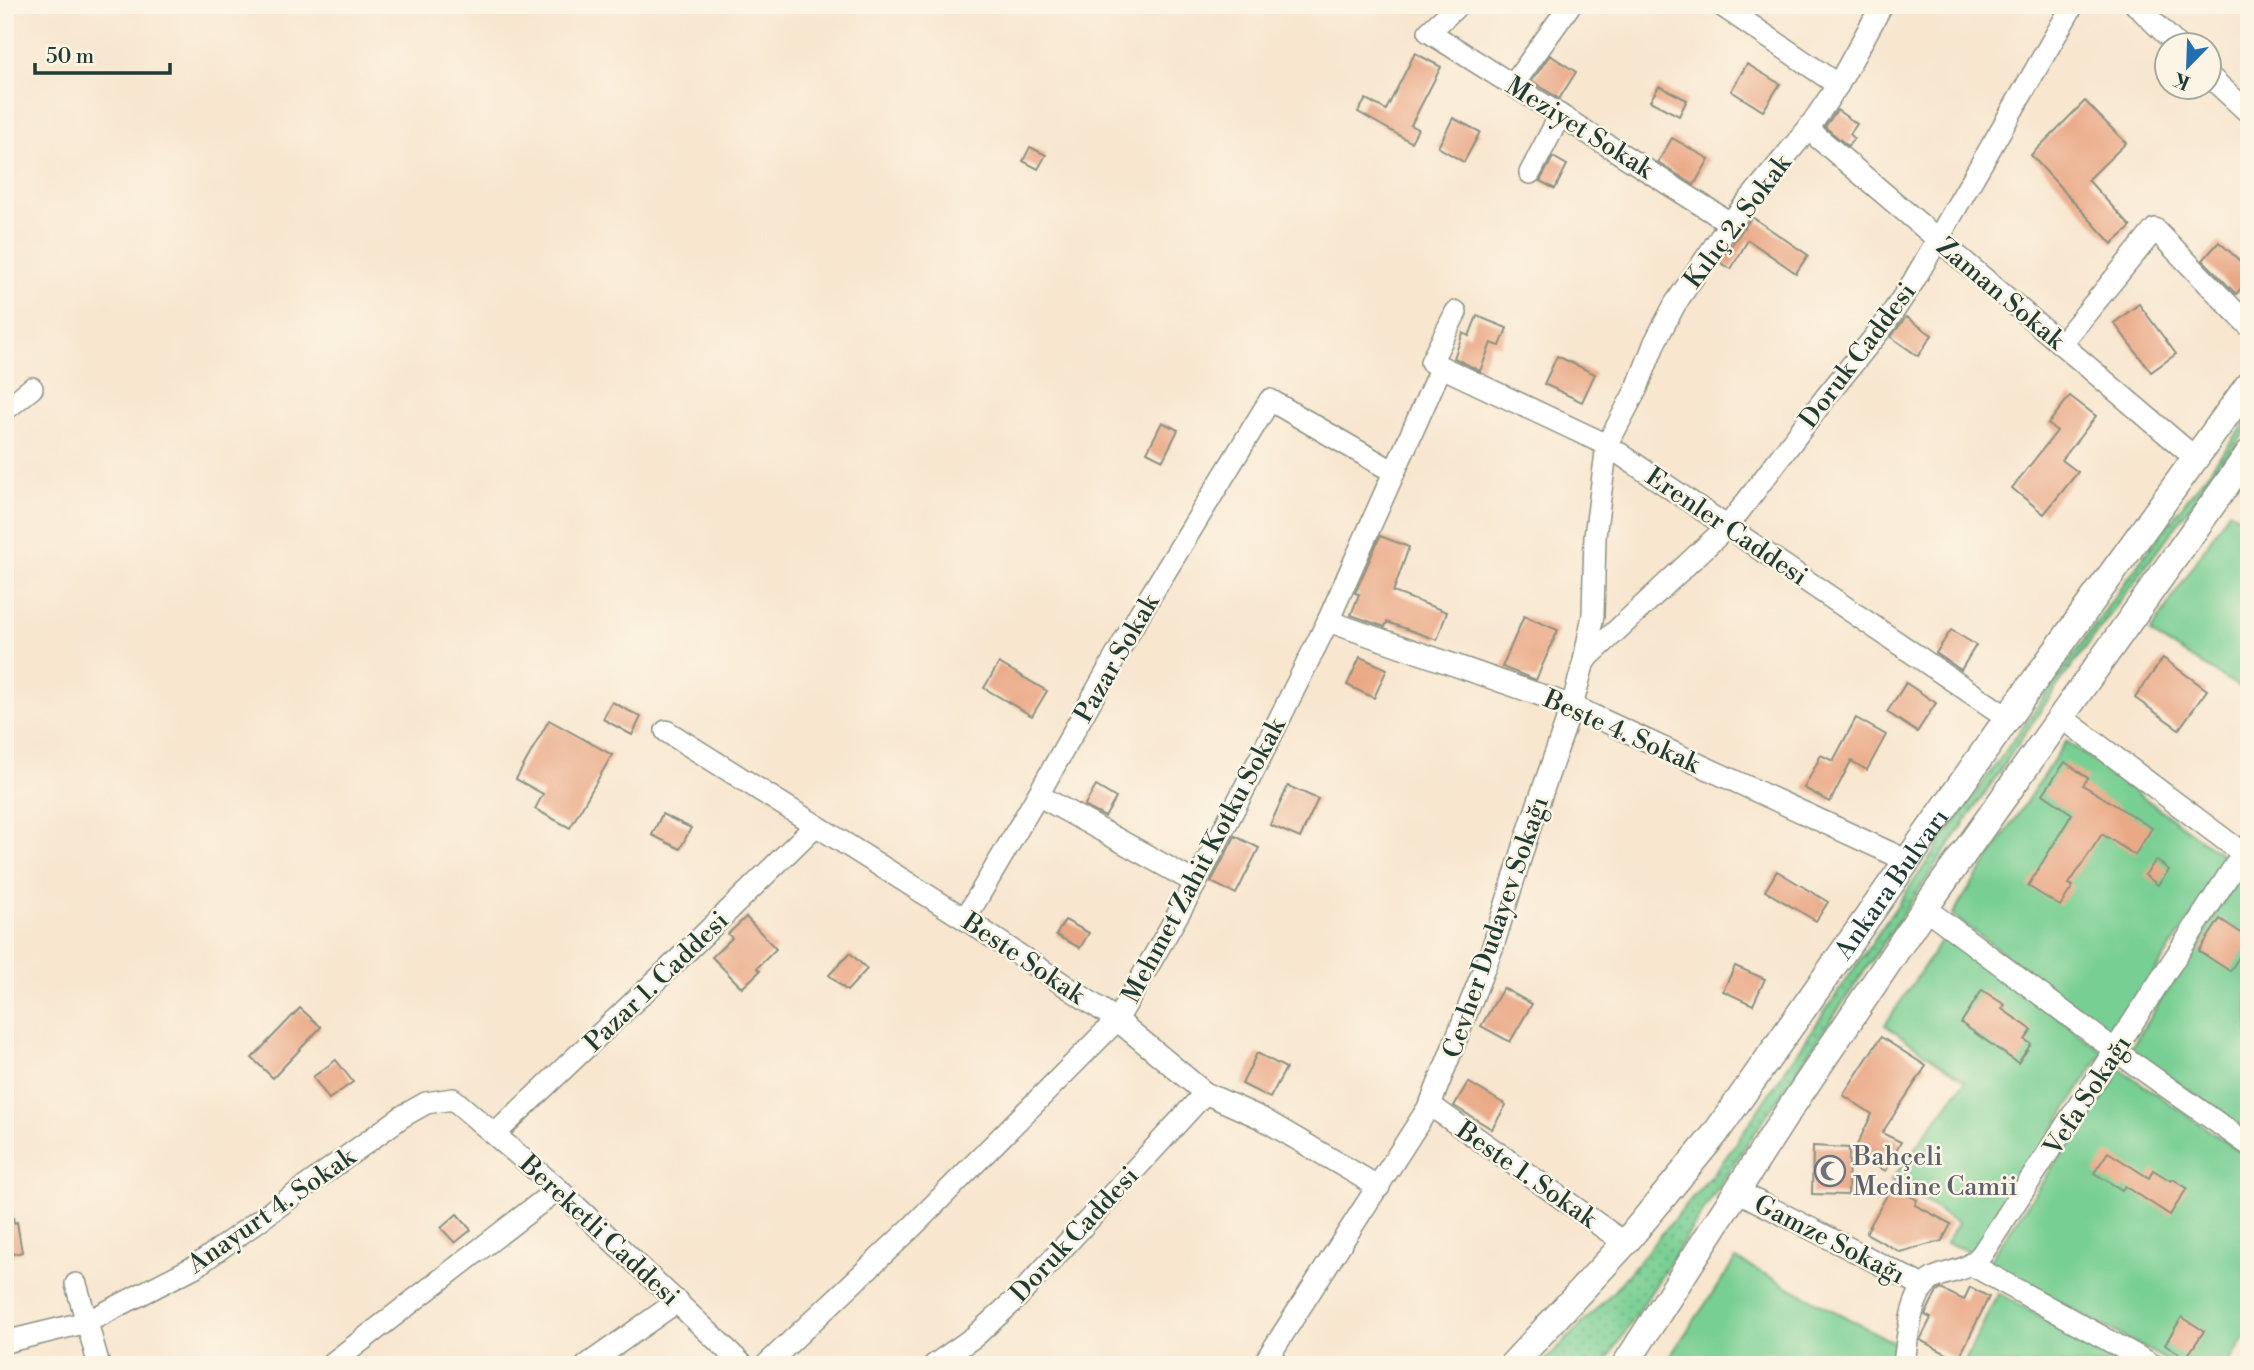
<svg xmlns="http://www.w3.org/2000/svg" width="2254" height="1370" viewBox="0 0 2254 1370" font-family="'Libre Bodoni',serif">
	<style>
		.grass { fill: url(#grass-dots); stroke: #4c8664; stroke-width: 2 }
		.garden { fill: #78cf93; stroke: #4c8664; stroke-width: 2 }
		.building { fill: #eaa986 }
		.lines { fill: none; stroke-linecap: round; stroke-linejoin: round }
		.minor-casing { stroke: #8c9282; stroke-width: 24 }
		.major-casing { stroke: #8c9282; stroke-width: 29 }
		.minor { stroke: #fff; stroke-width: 21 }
		.major { stroke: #fff; stroke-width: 26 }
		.labels { text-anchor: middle; stroke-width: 5; stroke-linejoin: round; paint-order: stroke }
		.street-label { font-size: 26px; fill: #1f3d34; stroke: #fcf5e5 }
		.worship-label { font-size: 26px; fill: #5b616d; stroke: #fcf5e5; text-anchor: start }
	</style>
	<defs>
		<pattern id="grass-dots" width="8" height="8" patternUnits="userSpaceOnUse" patternTransform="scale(1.75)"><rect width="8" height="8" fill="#78cf93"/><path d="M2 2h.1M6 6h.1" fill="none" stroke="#62a979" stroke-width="1.8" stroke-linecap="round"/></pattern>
	</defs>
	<rect width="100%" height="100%" fill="#fcf5e5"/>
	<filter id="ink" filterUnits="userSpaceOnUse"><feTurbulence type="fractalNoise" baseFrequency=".0143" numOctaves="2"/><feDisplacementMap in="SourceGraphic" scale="14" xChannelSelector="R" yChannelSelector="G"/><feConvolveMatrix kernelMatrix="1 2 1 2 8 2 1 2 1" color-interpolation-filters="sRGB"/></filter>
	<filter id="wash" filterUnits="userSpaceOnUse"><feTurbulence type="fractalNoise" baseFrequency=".00686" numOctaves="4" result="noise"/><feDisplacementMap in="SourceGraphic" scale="28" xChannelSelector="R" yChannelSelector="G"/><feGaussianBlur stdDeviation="1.57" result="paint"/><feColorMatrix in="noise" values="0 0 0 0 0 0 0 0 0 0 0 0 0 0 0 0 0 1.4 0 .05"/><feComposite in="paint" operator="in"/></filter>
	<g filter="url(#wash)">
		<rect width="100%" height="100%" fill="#f8e6cf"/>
		<path class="grass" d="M2249,419V427L2058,685L1731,1168L1604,1365H1541L1613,1292L1724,1160L1922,869L2145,554Z"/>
		<g class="garden">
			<path d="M2229,511L2249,524V693L2150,633Z"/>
			<path d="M2066,741L2229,860L2113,1035L1952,915Z"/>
			<path d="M2241,873L2249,879V1132L2130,1049Z"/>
			<path d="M1947,932L2103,1052L1974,1253L1946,1243L1958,1223L1891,1180L1965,1081L1885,1025Z"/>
			<path d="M2119,1068L2249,1158V1333L2227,1365H2175L1988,1263Z"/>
			<path d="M1736,1259L1893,1342L1892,1365H1664Z"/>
			<path d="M1998,1293L2127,1365H1963Z"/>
		</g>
		<g id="blocks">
			<g class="building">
				<path d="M1415,53L1441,67L1411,125L1418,129L1411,142L1358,112L1366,99L1386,110Z"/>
				<path d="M1550,55L1576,72L1559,99L1532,81Z"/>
				<path d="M1747,64L1780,84L1763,111L1731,91Z"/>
				<path d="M1659,86L1687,100L1679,116L1650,101Z"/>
				<path d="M2085,101L2126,143L2088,180L2131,227L2112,244L2031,155Z"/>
				<path d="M1837,110L1857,124L1850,134L1854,138L1848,146L1825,127Z"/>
				<path d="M1453,118L1480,132L1464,162L1438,147Z"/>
				<path d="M1672,138L1709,159L1694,185L1658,162Z"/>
				<path d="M1030,147L1046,155L1038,169L1023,161Z"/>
				<path d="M1553,157L1567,165L1555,189L1540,181Z"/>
				<path d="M1752,217L1808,255L1796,273L1748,240L1731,269L1719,262Z"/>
				<path d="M2219,242L2249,269V280L2236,294L2203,260Z"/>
				<path d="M2139,304L2176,354L2151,372L2114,323Z"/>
				<path d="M1477,316L1507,328L1500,346L1491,343L1480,371L1454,358L1463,333L1469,336Z"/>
				<path d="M1906,317L1932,335L1918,356L1891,337Z"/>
				<path d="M1557,356L1595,374L1582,402L1544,384Z"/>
				<path d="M2070,396L2096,416L2062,460L2078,472L2044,514L2012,488L2057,431L2048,424Z"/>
				<path d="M1162,422L1178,430L1163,460L1147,452Z"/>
				<path d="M1380,536L1409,547L1393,592L1447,612L1437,640L1387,622L1385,627L1351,615L1359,594L1355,593Z"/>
				<path d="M1524,616L1558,630L1536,680L1502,667Z"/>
				<path d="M1951,630L1976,645L1961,670L1936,653Z"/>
				<path d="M1360,657L1387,669L1374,698L1347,685Z"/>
				<path d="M2163,658L2207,690L2179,729L2135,698Z"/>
				<path d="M999,663L1047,691L1032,716L984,688Z"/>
				<path d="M1906,683L1936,703L1917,732L1887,712Z"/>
				<path d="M612,702L641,717L632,735L603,719Z"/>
				<path d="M1856,718L1886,735L1867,770L1851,761L1830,802L1804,788L1821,755L1833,761Z"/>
				<path d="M549,720L612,755L570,828L535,809L543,794L516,779Z"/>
				<path d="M2065,762L2088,778L2083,785L2152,828L2135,855L2102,834L2069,884L2073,886L2060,906L2028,886L2072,814L2043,794Z"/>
				<path d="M1096,786L1116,798L1105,817L1084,806Z"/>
				<path d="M1288,786L1318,799L1300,838L1270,825Z"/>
				<path d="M662,814L691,828L680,849L652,835Z"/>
				<path d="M1235,836L1259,848L1236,894L1211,882Z"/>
				<path d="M2156,860L2169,870L2158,885L2145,875Z"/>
				<path d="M1777,871L1828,902L1816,921L1765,891Z"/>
				<path d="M746,917L776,949L757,968L760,971L742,988L712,957L732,938L728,934Z"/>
				<path d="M2220,919L2249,938V942L2230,971L2199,951Z"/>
				<path d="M1065,920L1089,933L1080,948L1056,935Z"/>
				<path d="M850,953L867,969L847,991L829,975Z"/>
				<path d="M1735,966L1765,979L1753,1005L1723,991Z"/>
				<path d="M1503,988L1532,1004L1510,1042L1481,1026Z"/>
				<path d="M1982,990L2005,1005L2002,1009L2032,1030L2025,1040L2031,1044L2018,1063L1961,1023Z"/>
				<path d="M300,1008L321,1027L273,1078L252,1058Z"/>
				<path d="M1881,1037L1926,1066L1882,1133L1901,1142L1886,1171L1852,1155L1872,1114L1843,1095Z"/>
				<path d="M1257,1053L1286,1068L1270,1098L1242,1084Z"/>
				<path d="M336,1060L353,1082L329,1099L313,1077Z"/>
				<path d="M1468,1082L1506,1105L1492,1129L1454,1106Z"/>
				<path d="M1813,1146L1849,1148L1848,1195L1812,1194Z"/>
				<path d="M2108,1152L2149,1178L2153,1170L2171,1181L2173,1179L2187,1188L2170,1215L2125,1186L2122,1190L2094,1173Z"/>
				<path d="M1892,1186L1917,1200L1915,1205L1951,1224L1942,1241L1900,1252L1866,1233Z"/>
				<path d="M5,1208H11L14,1223L17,1222L22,1252L5,1256Z"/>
				<path d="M457,1214L471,1230L455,1243L441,1228Z"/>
				<path d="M1970,1287L1989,1297L1958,1360L1920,1340L1931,1318L1925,1315L1936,1293L1941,1289L1964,1300Z"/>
				<path d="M2182,1317L2204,1331L2186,1358L2165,1344Z"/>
			</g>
		</g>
	</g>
	<g filter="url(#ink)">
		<use href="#blocks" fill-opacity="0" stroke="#8c9282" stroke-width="2"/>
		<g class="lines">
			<g class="minor-casing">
				<g id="minor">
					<path d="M1458,5L1429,32L1730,223"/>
					<path d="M1721,5L1838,85"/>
					<path d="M2136,5L2178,46"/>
					<path d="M2208,75L2249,113"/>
					<path d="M1513,85L1570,5"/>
					<path d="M1808,129L2194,457"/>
					<path d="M1530,173L1560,115"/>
					<path d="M1456,312L1431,362L1607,445L2008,718"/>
					<path d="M2061,344L2155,229L2249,326"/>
					<path d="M5,410L32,388"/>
					<path d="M1328,621L1572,706L1908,861"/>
					<path d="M1584,661L1728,526L1826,397L1885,324L1913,282L2073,5"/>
					<path d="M2060,716L2249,858"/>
					<path d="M666,731L965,919L1117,1020L1205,1093L1261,1118L1379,1187"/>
					<path d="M1038,795L1196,883"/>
					<path d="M1925,908L2116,1051L2249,1145"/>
					<path d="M965,919L1038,795L1140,613L1270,400L1394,472"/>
					<path d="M1430,1105L1625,1243"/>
					<path d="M495,1134L682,956L815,826"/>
					<path d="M1737,1191L1923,1286"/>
					<path d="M1972,1265L2153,1365"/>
					<path d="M76,1284L99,1365"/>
					<path d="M5,1342L87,1322L196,1266L403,1116L426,1103L453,1099L558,1189L743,1365"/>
					<path d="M330,1365L558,1189"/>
					<path d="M587,1365L678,1301"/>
					<path d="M766,1365L912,1227L1117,1020L1196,883L1256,766L1328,621L1441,367"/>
					<path d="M934,1365L974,1337L1017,1298L1205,1093"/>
					<path d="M1263,1365L1430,1105L1493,946L1530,827L1572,706L1584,661L1593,615L1595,536L1607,445L1637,388L1655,342L1675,304L1730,223L1808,129L1838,85L1882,5"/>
					<path d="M1904,1365C1907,1341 1910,1290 1934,1278C1955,1268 1964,1274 1982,1254L2249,844"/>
				</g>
			</g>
			<g class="major-casing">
				<g id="major">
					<path id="s1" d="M1512,1365L1625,1243L1715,1134L2019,702L2249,384"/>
					<path d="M1625,1365L1789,1110L1925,908L2249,453"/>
				</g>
			</g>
			<use href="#minor" class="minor"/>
			<use href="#major" class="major"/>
		</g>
	</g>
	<defs>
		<g id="mosque-ring" transform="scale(1.575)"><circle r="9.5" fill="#fcf5e5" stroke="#6b7280" stroke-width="1.5"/><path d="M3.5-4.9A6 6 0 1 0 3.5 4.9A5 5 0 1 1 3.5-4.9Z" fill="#6b7280"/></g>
	</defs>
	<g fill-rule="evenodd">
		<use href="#mosque-ring" x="1830" y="1171"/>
	</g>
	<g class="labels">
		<g class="street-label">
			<text transform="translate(1580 127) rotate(32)" y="9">Meziyet Sokak</text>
			<text transform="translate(1737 221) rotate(-53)" y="9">Kılıç 2. Sokak</text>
			<text transform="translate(2001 293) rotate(40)" y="9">Zaman Sokak</text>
			<text transform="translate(1857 355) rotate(-53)" y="9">Doruk Caddesi</text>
			<text transform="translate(1727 526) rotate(34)" y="9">Erenler Caddesi</text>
			<text transform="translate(1116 658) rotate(-60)" y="9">Pazar Sokak</text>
			<text transform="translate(1622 731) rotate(24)" y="9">Beste 4. Sokak</text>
			<text transform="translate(1203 860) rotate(-62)" y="9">Mehmet Zahit Kotku Sokak</text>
			<text dy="9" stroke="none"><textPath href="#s1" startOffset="614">Ankara Bulvarı</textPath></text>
			<text transform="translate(1495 927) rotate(-71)" y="9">Cevher Dudayev Sokağı</text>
			<text transform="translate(1024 958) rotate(34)" y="9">Beste Sokak</text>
			<text transform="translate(656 981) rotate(-44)" y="9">Pazar 1. Caddesi</text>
			<text transform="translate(2087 1095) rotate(-57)" y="9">Vefa Sokağı</text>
			<text transform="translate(1527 1174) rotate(35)" y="9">Beste 1. Sokak</text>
			<text transform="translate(271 1210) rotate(-35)" y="9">Anayurt 4. Sokak</text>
			<text transform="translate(600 1230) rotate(43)" y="9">Bereketli Caddesi</text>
			<text transform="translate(1074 1234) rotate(-47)" y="9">Doruk Caddesi</text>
			<text transform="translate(1830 1239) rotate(27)" y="9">Gamze Sokağı</text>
		</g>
		<g class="worship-label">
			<text x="1853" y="1165">Bahçeli<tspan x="1853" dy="30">Medine Camii</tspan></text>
		</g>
	</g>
	<rect width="2254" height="1370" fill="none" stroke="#fcf5e5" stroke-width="28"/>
	<g transform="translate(2188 66) rotate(203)"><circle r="33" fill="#fcf5e5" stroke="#a4ab9e" stroke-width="2"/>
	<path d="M0-5L12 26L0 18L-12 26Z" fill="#1f6fb2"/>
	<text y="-10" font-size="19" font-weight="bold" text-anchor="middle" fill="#1f3d34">K</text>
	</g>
	<path d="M35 63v10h135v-10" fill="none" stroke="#1f3d34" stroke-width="3.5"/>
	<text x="46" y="63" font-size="21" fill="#1f3d34" stroke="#fcf5e5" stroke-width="5" paint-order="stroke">50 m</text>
</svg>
